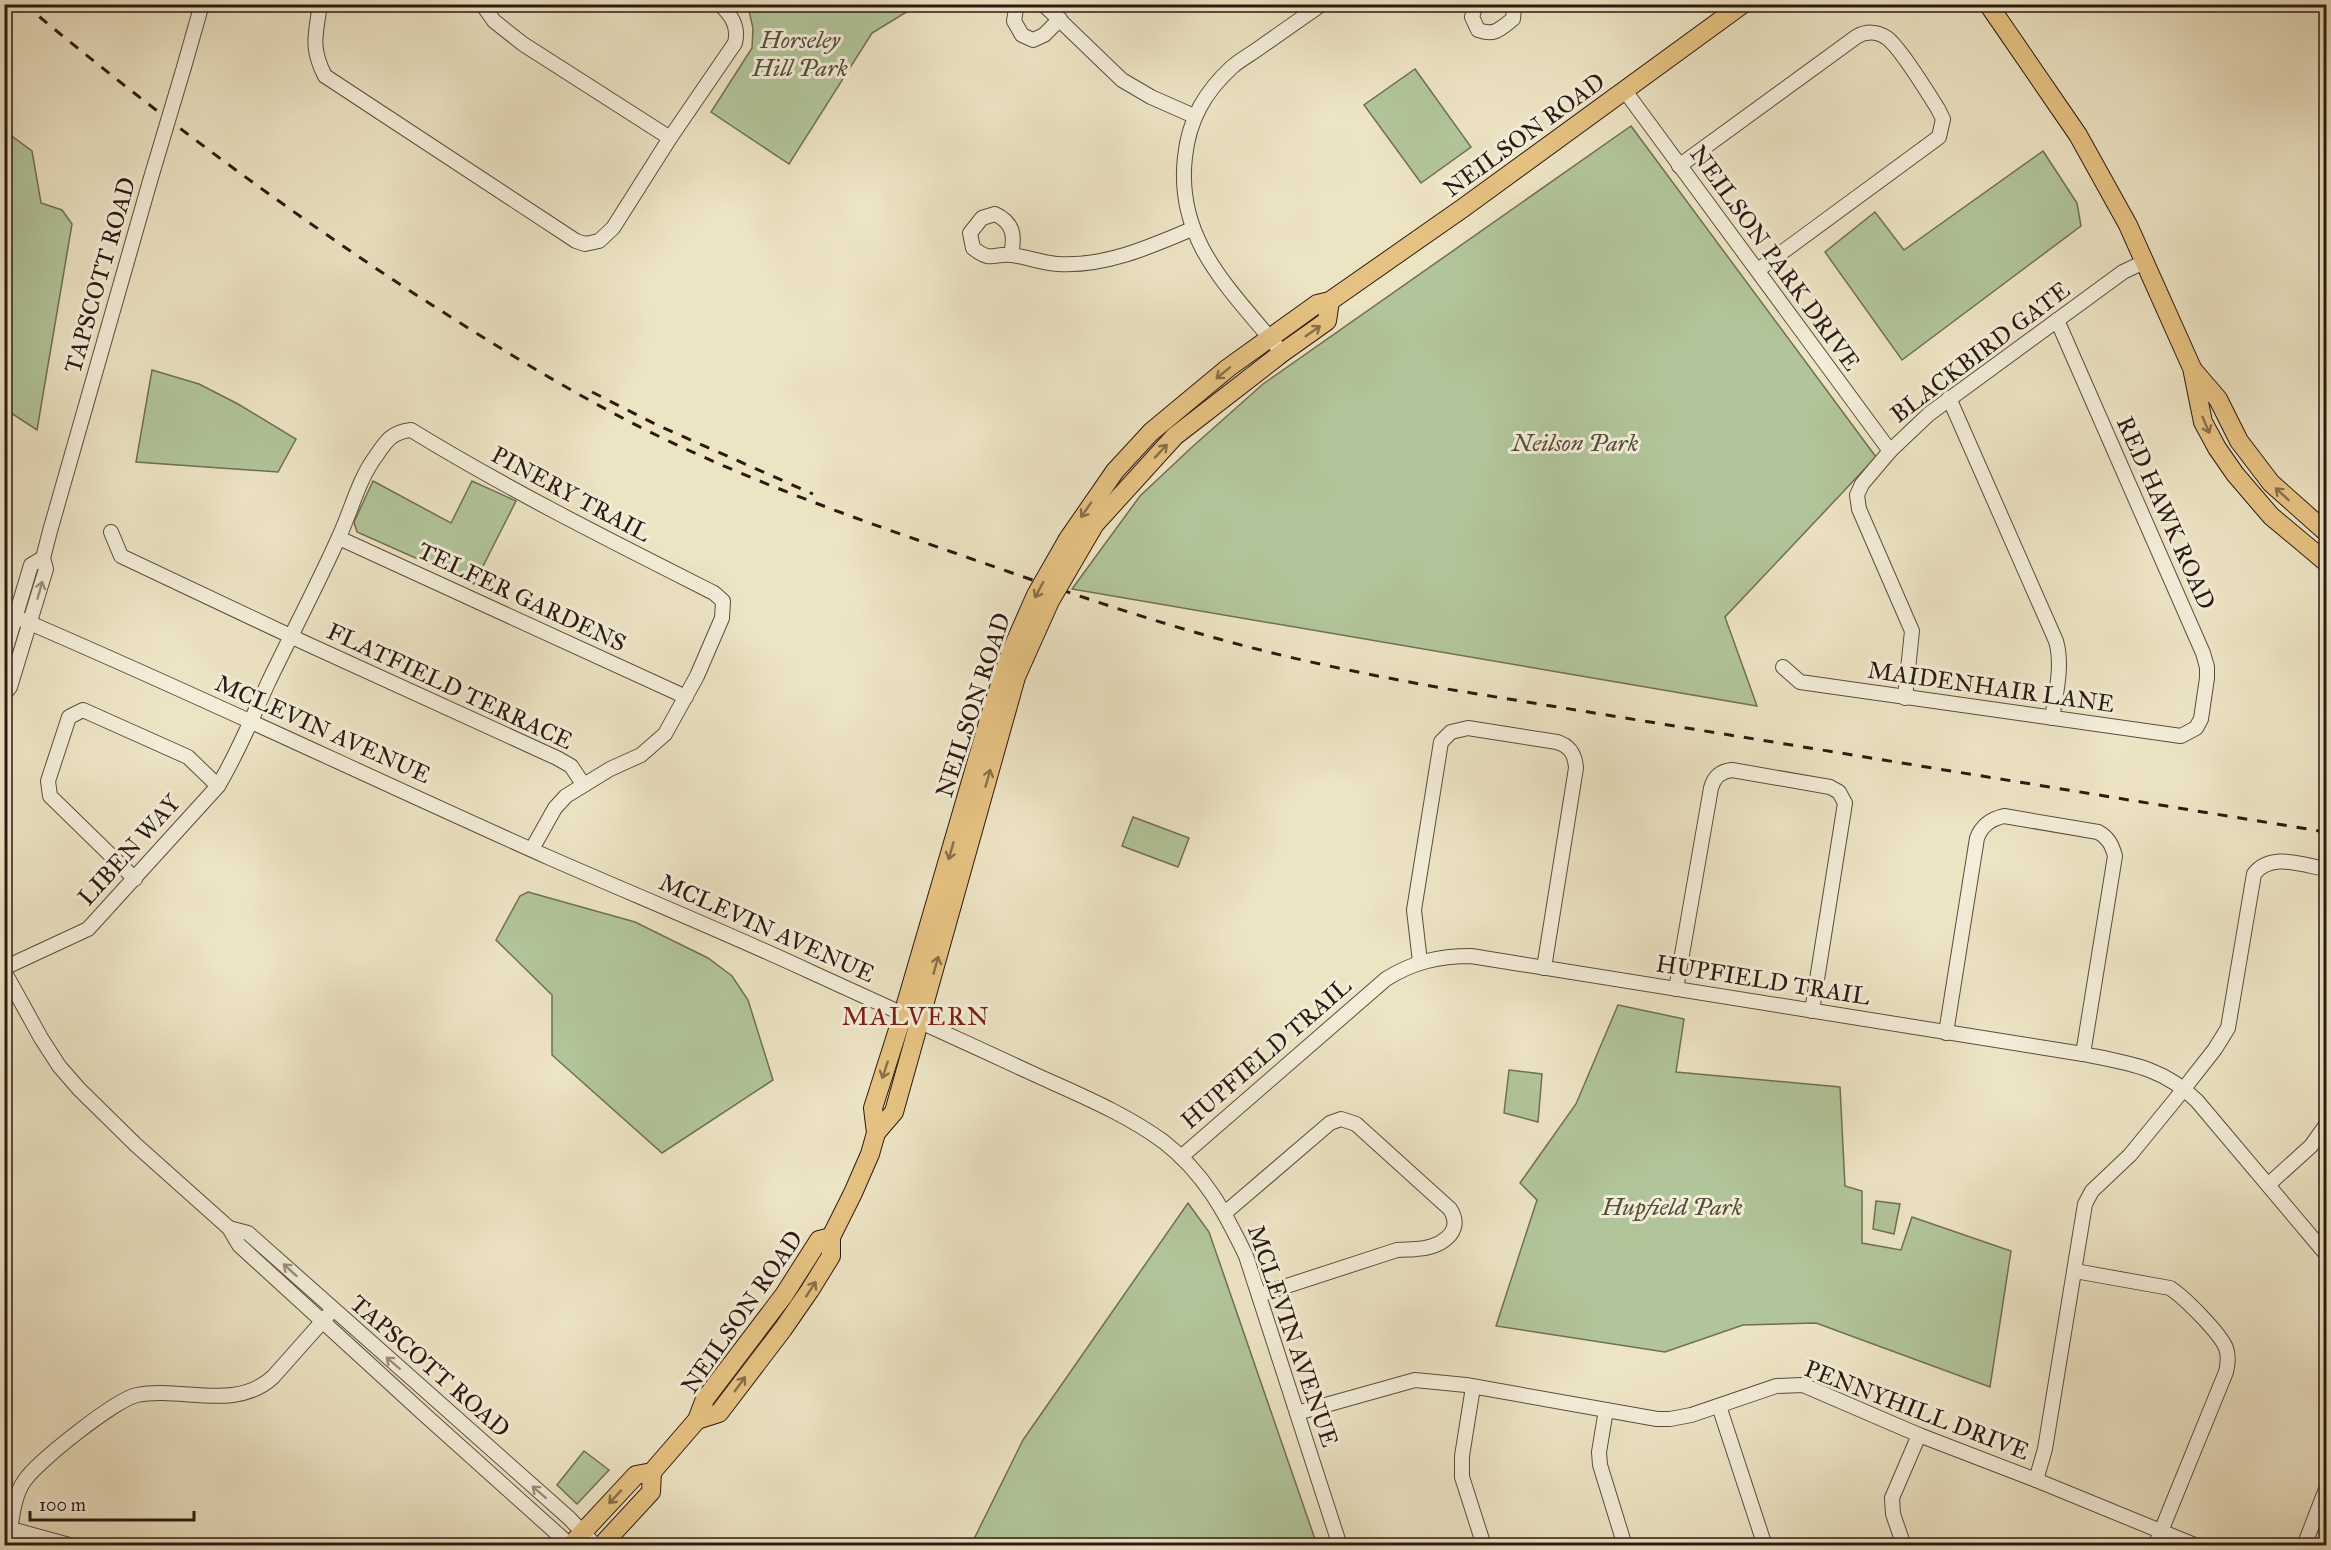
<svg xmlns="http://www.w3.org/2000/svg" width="2331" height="1550" viewBox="0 0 2331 1550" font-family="'IM FELL Great Primer',serif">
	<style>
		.green { fill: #b2c59a; stroke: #6f6f56; stroke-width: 1.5 }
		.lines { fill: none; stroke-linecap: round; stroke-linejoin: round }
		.minor-casing { stroke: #5c4c3e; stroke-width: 16 }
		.major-casing { stroke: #2c1912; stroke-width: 20 }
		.minor { stroke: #f3edd9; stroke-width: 14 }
		.major { stroke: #e6c282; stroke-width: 18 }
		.rail { stroke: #2c1912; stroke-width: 3; stroke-dasharray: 10 10; stroke-linecap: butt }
		.minor-bridge-casing { stroke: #5c4c3e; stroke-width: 16; stroke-linecap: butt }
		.major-bridge-casing { stroke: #2c1912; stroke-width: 20; stroke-linecap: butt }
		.minor-bridge { stroke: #f3edd9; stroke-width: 14 }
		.major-bridge { stroke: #e6c282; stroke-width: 18 }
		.oneway { stroke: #896e4a }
		.oneway2 { stroke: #998e7f }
		.labels { text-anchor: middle; stroke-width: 6; stroke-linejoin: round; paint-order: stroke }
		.park-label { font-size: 24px; font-style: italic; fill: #544d3b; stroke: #f3edd9 }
		.street-label { font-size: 24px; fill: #2c1912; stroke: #f3edd9 }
		.neighbourhood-label { font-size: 26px; letter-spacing: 1.5px; fill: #7a1f14; stroke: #f3edd9 }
	</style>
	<rect width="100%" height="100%" fill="#ede4c4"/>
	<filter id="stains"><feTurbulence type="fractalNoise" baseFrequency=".00333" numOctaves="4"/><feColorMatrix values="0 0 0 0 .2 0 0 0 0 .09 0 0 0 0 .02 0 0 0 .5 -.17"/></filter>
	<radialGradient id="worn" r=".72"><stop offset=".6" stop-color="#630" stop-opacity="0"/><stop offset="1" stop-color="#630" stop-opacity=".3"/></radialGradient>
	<g class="green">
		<path d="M746,5H918L872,33L789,164L711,112L752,48L753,28L748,7Z"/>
		<path d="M1415,69L1471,147L1421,183L1364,105Z"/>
		<path d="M1631,126L1876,457L1725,617L1757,706L1072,589L1140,496L1191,448L1263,384Z"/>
		<path d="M5,131L32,151L41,203L62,210L72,224L37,430L5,409Z"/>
		<path d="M2043,151L2077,203L2081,226L1902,360L1825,252L1875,212L1904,250Z"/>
		<path d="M152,370L199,384L238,404L296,439L278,472L136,462Z"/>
		<path d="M373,481L451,523L472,481L516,501L474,584L357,532L354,522Z"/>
		<path d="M1133,817L1189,838L1178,867L1122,846Z"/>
		<path d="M528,892L635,922L708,958L732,976L748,1000L773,1080L662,1153L552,1055V995L496,940L520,896Z"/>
		<path d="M1618,1005L1684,1019L1676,1072L1840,1087L1845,1186L1862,1191V1243L1901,1250L1912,1217L2011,1251L1990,1387L1816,1323L1743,1325L1665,1352L1496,1326L1537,1200L1520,1183L1576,1104Z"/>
		<path d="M1509,1070L1542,1074L1538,1122L1504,1113Z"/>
		<path d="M1876,1201L1900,1204L1894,1234L1873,1229Z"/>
		<path d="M1188,1203L1209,1232L1317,1545H971L1023,1440Z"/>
		<path d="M584,1451L609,1470L577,1504L557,1485Z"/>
	</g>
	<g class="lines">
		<g class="minor-casing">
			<g id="minor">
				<path d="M320,4C316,34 310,47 325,76L576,241L585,244L599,241L613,228L670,138L735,43C739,27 732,15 719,4"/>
				<path d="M482,4L494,21L523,44L670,138"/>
				<path d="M1020,4L1016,9L1014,21L1022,35L1033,40L1044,35L1060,19"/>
				<path d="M1043,4L1122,80L1151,97L1194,116"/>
				<path d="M1476,4L1472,17L1478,30C1495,36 1500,29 1513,19L1514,8L1511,4"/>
				<path d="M184,67L202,4"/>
				<path d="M1625,91L1890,451"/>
				<path d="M1679,166L1856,37C1866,31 1877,31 1887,38C1900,47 1928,93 1938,109L1943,119L1939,137L1758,270"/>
				<path d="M1011,255C1015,236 1014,223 995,214L982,218L970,233L973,248C992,263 993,253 1012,255C1027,257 1042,263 1058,264C1104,267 1150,247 1192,229"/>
				<path d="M1282,353C1233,291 1175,243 1185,157C1189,119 1205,92 1232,67C1241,59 1253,53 1262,46C1282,32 1302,18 1322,4"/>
				<path d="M1949,398L2056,641C2063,665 2056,693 2052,718"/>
				<path d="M111,532L121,556L303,642L557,758L571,766L583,784"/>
				<path d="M339,538L686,697"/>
				<path d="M4,612C188,690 368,777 550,858C637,896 725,932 811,972C883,1005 954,1037 1025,1070C1072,1092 1122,1111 1164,1142C1204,1173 1225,1212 1246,1256L1340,1546"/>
				<path d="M4,655L31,565L43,558"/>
				<path d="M1783,667L1800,682L2181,736L2196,728L2201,719L2207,678V667L2203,653L2057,320"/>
				<path d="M4,694L10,687L46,569L43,558L50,531L150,181"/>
				<path d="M1905,698L1912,631L1859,509L1857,495L1862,484L1890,451L1929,414L2123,272L2144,262"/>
				<path d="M135,879L50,796L48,781L69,717L83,710L188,757L218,786"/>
				<path d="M1420,962L1414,910L1441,742L1451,732L1468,728L1557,742C1570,746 1575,754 1576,768L1544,968"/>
				<path d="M4,968L88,929L218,786C238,753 252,718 268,683C291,635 316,588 338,539C351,512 358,480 376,456C386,441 392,432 411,430C509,490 611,541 714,593L723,601L722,618L697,676L665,734L641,755L610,769L566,796L555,808L532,849"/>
				<path d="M4,971L41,1038L59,1066L79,1089L136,1145L229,1228L239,1245L425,1415L571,1546"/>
				<path d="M1676,989L1711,788C1714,777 1721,771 1732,770L1830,787L1839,792L1845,803L1812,1011"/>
				<path d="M1946,1033L1977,838C1982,825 1991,819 2004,816L2098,832C2108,837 2112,845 2115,856L2083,1054"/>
				<path d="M1181,1157L1386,979C1413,962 1439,956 1471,956L2083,1054C2128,1063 2163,1067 2197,1101L2326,1254"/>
				<path d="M2269,1184L2311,1146L2326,1125"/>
				<path d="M1226,1212L1330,1123L1341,1119L1356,1124L1450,1209C1466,1233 1437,1249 1416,1249C1409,1250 1404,1249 1397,1250L1259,1295"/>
				<path d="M229,1228L248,1233L569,1518L596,1546"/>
				<path d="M2075,1271L2170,1288C2184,1297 2220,1333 2226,1348C2229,1357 2228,1364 2226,1372L2155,1546"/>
				<path d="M1473,1387L1462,1456V1477L1484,1546"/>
				<path d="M1719,1406L1765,1546"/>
				<path d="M1606,1410L1599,1452L1600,1465L1625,1546"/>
				<path d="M1297,1413L1415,1380L1466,1385L1657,1419H1670L1691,1415L1776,1386L1803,1385L1919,1435L2036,1480L2197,1546"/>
				<path d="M2036,1480L2045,1449L2085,1204L2092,1191L2130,1155L2175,1100L2215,1049L2228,1028L2254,874C2271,852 2302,865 2326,869"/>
				<path d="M11,1529L73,1546"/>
				<path d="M7,1546C12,1525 12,1497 25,1480C37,1462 116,1399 137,1395C182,1386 235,1412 273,1377L329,1314"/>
				<path d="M1904,1546L1893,1514L1892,1498L1919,1435"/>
				<path d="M2304,1546L2326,1489"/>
			</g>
		</g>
		<g class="major-casing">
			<g id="major">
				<path d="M1988,4L2078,135L2128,225L2192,368L2203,422L2217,448L2235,474L2271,516L2326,562"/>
				<path d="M2193,370L2218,399L2239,441L2271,483L2326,532"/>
				<path d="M1068,539L1115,471L1151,432L1228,368L1317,304L1330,301L1463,208L1743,4"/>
				<path d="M1082,546L1095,524L1175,436L1282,353L1327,321L1330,301"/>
				<path d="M876,1133L894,1112L1016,677L1024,659"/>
				<path d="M697,1420L719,1413L783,1329L810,1290L831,1256V1237L853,1193L870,1154L876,1133L873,1108L903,1014L993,706L1010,654"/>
				<path d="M570,1546L636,1475L652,1472L697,1420L705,1399L784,1295L819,1240L831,1237"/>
				<path d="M601,1546L651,1492L652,1472"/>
			</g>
		</g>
		<use href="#minor" class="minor"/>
		<use href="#major" class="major"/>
		<g class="rail">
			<path d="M24,4C145,105 272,200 404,287C483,338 562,388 646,430C745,479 848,516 952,552C1041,583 1128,614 1219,639C1294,660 1370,675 1447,689L2326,832"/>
			<path d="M592,392L657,425L813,494"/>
		</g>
		<g class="minor-bridge-casing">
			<path id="minor-bridge" d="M150,181L184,67"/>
		</g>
		<g class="major-bridge-casing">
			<g id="major-bridge">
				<path d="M1010,654L1036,595L1068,539"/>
				<path d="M1024,659L1050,601L1082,546"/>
			</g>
		</g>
		<use href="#minor-bridge" class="minor-bridge"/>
		<use href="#major-bridge" class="major-bridge"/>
	</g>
	<defs><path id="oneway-shaft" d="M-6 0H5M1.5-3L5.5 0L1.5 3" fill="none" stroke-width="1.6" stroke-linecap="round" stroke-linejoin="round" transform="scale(1.5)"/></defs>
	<g class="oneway">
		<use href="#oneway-shaft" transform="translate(1313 331) rotate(-35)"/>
		<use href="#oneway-shaft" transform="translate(1223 373) rotate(141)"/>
		<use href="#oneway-shaft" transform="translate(2206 425) rotate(67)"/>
		<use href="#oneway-shaft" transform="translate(1161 451) rotate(-47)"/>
		<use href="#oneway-shaft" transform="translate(2282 494) rotate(-138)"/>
		<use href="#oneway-shaft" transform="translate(1086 510) rotate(125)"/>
		<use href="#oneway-shaft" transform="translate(1039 590) rotate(118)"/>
		<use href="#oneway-shaft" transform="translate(988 778) rotate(-74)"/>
		<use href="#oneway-shaft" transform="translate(951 851) rotate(106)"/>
		<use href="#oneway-shaft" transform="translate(936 965) rotate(-74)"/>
		<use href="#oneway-shaft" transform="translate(885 1070) rotate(108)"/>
		<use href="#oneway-shaft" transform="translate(811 1289) rotate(-57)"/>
		<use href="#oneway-shaft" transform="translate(740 1384) rotate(-54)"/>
		<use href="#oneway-shaft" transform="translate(615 1497) rotate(133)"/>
	</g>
	<g class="oneway2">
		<use href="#oneway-shaft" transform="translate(40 590) rotate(-74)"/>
		<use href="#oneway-shaft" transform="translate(290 1270) rotate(-138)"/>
		<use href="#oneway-shaft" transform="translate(393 1363) rotate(-139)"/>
		<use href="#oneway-shaft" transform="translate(539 1492) rotate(-139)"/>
	</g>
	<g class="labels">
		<g class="park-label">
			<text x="800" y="48">Horseley<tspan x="800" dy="28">Hill Park</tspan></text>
			<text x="1575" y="451">Neilson Park</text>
			<text x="1672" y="1215">Hupfield Park</text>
		</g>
		<g class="street-label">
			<text transform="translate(1524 135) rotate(-36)" y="8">NEILSON ROAD</text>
			<text transform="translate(1775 258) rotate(54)" y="8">NEILSON PARK DRIVE</text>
			<text transform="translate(100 275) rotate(-74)" y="8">TAPSCOTT ROAD</text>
			<text transform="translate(1980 352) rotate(-37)" y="8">BLACKBIRD GATE</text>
			<text transform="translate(571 494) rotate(28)" y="8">PINERY TRAIL</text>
			<text transform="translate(2166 513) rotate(66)" y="8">RED HAWK ROAD</text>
			<text transform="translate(522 597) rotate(25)" y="8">TELFER GARDENS</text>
			<text transform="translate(450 686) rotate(25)" y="8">FLATFIELD TERRACE</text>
			<text transform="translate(1991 687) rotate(8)" y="8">MAIDENHAIR LANE</text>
			<text transform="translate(973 705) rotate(-72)" y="8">NEILSON ROAD</text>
			<text transform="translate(323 729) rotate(24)" y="8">MCLEVIN AVENUE</text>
			<text transform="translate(129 850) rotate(-48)" y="8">LIBEN WAY</text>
			<text transform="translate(767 928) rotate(24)" y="8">MCLEVIN AVENUE</text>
			<text transform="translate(1763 980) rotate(9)" y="8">HUPFIELD TRAIL</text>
			<text transform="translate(1266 1053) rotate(-41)" y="8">HUPFIELD TRAIL</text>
			<text transform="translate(742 1312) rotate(-55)" y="8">NEILSON ROAD</text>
			<text transform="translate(1293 1336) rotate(71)" y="8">MCLEVIN AVENUE</text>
			<text transform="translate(430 1366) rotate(41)" y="8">TAPSCOTT ROAD</text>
			<text transform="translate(1917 1410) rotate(21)" y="8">PENNYHILL DRIVE</text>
		</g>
		<g class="neighbourhood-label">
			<text x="916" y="1025">MALVERN</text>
		</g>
	</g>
	<rect width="2331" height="1550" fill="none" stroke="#ede4c4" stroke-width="24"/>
	<rect x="6" y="6" width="2319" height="1538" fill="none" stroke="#2c1912" stroke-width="3"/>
	<rect x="12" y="12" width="2307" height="1526" fill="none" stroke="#2c1912" stroke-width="1.5"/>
	<path d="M30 1511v9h164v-9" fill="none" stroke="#2c1912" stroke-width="3"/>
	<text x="39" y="1511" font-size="18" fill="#2c1912" stroke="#f3edd9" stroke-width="4.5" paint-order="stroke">100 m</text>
	<rect width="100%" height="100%" filter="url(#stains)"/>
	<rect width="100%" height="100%" fill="url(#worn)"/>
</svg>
